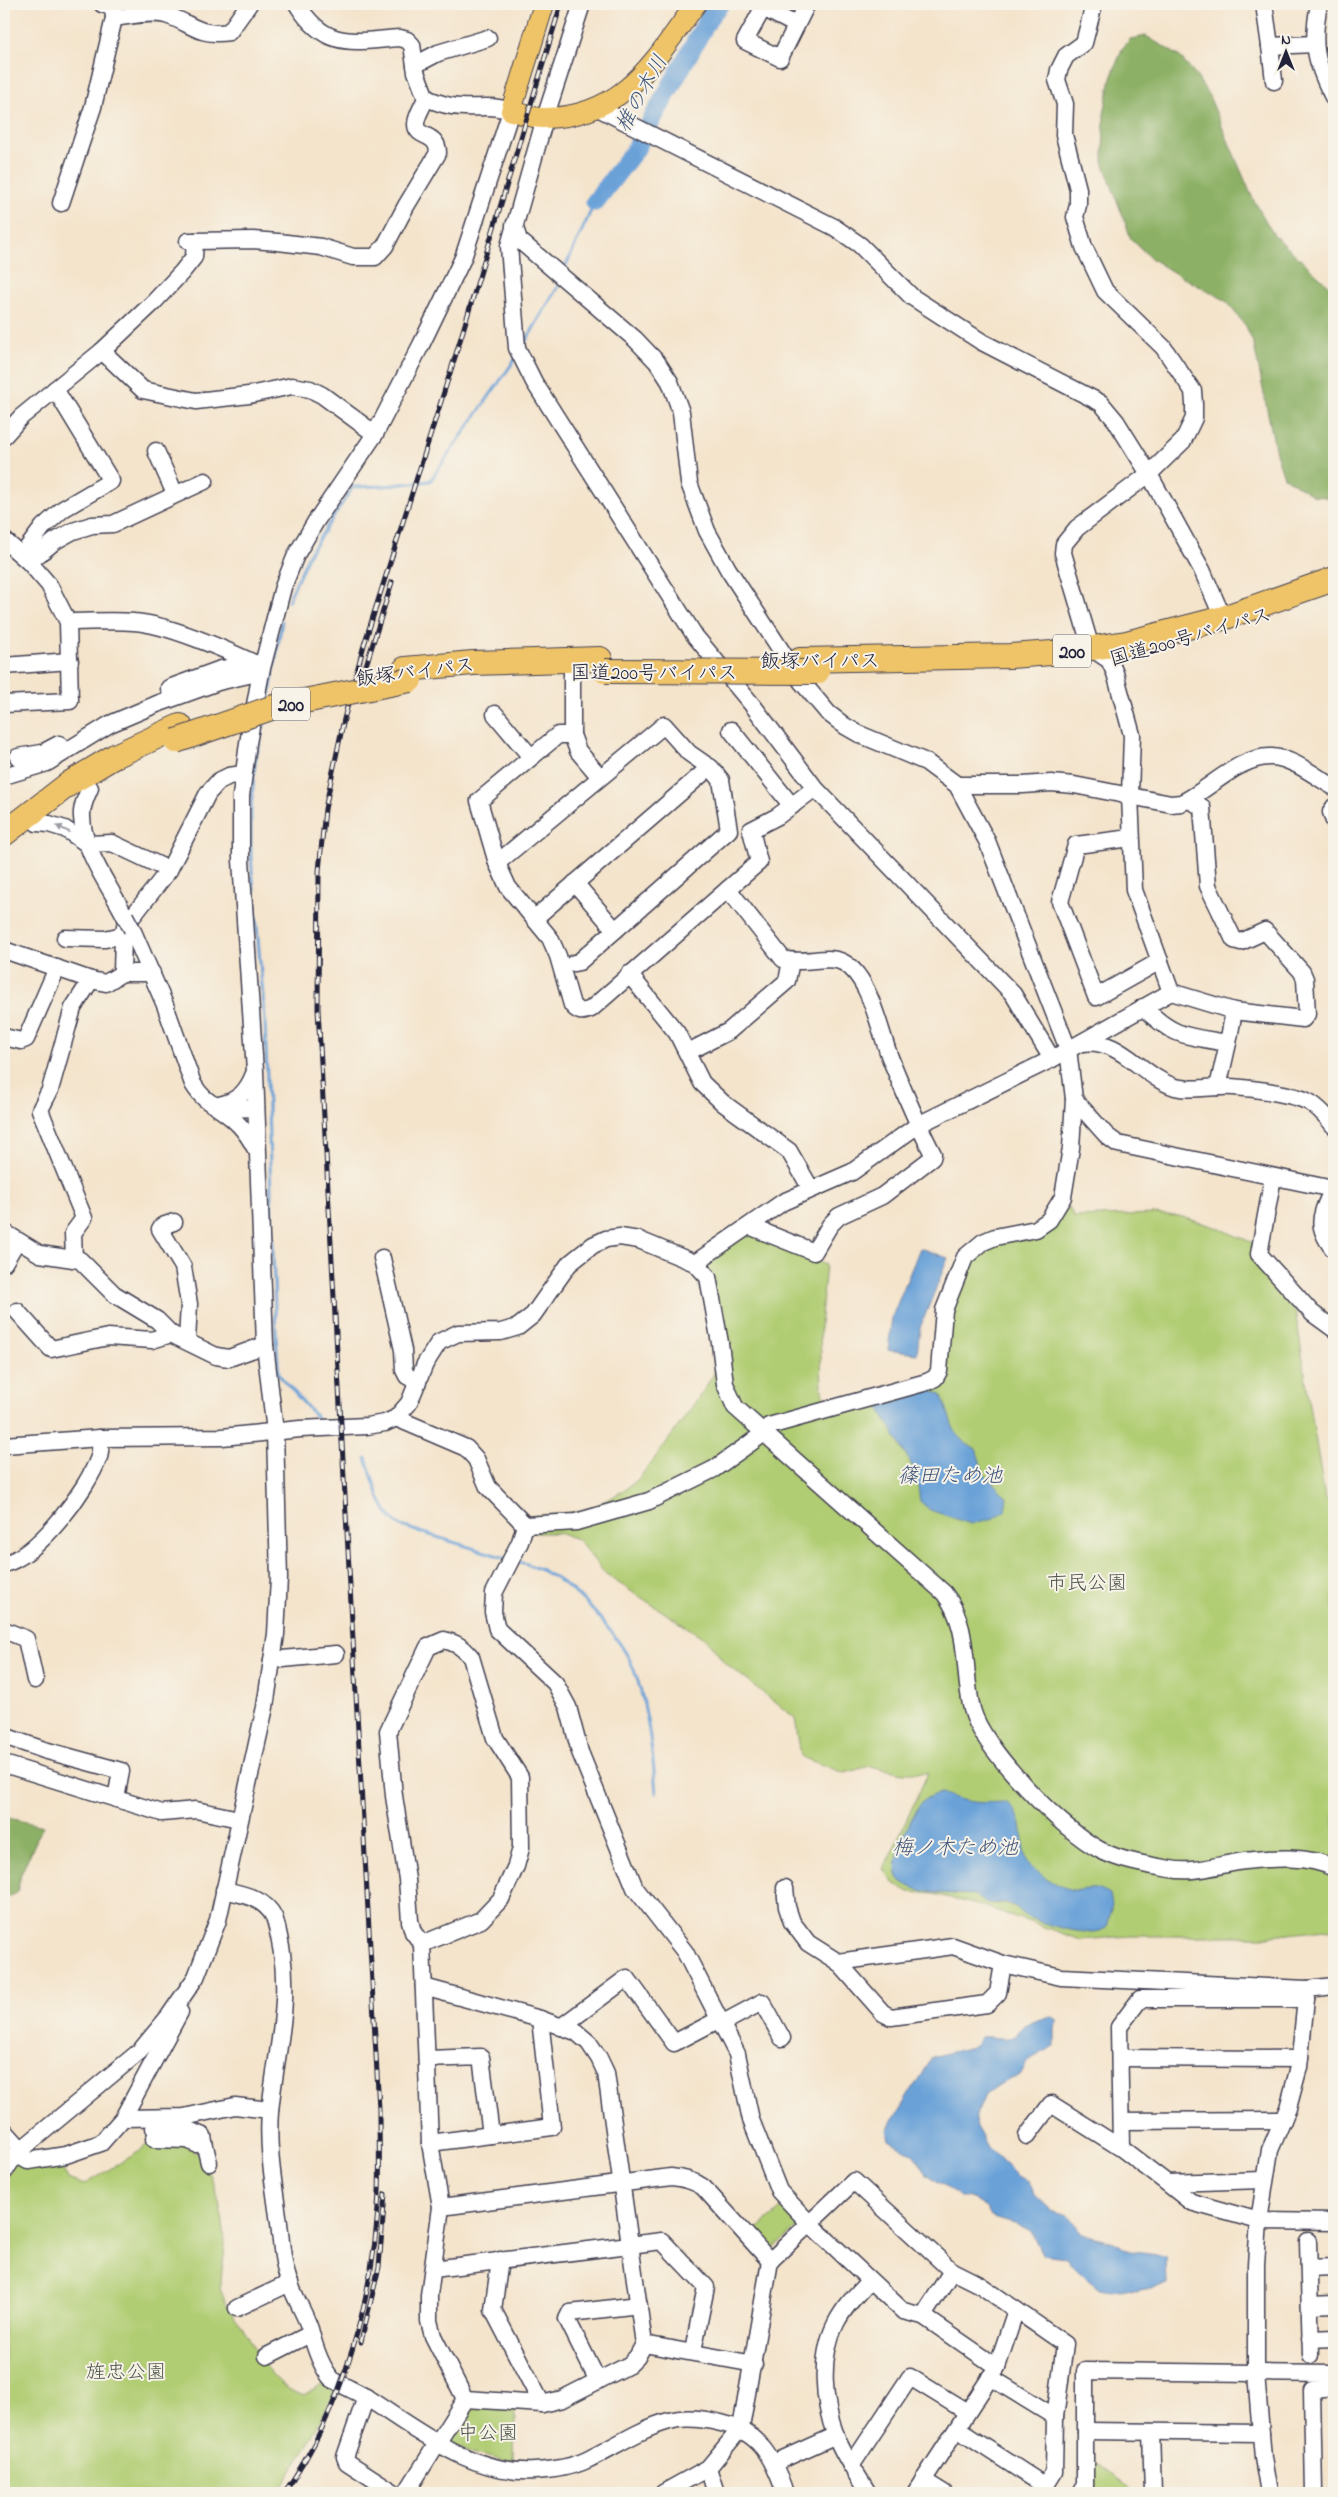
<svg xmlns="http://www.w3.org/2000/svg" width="1338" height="2497" viewBox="0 0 1338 2497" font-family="'Indie Flower','Klee One',sans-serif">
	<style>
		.green { fill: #b1cd73; stroke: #6a7857 }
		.forest { fill: #8cb065; stroke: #576950 }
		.water { fill: #6ba2d8; stroke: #46628a }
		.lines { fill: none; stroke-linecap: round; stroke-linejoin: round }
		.stream { stroke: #6ba2d8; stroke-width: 3 }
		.river { stroke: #6ba2d8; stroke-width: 19 }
		.minor-casing { stroke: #423f51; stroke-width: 19 }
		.major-casing { stroke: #423f51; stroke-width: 22 }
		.highway-casing { stroke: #423f51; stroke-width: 26 }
		.minor { stroke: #fff; stroke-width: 16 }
		.major { stroke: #efc469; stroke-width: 20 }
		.highway { stroke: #efc469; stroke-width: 24 }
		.rail-casing { stroke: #22223b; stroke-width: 5 }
		.rail { stroke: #f7f3e8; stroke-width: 3; stroke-dasharray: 9; stroke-linecap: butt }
		.minor-bridge-casing { stroke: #423f51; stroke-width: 19; stroke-linecap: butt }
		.highway-bridge-casing { stroke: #423f51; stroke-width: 26; stroke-linecap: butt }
		.minor-bridge { stroke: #fff; stroke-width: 16 }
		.highway-bridge { stroke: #efc469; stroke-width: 24 }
		.oneway { fill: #9c9ca7 }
		.labels { text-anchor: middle; stroke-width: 4; stroke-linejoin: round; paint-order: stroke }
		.shield { fill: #f7f3e8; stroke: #62616f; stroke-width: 1 }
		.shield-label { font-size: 19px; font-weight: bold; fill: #22223b }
		.street-label { font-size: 20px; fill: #22223b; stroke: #f7f3e8 }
		.park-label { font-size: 20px; fill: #4d554c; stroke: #f7f3e8 }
		.water-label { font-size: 21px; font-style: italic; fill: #3f557a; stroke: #f7f3e8 }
	</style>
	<rect width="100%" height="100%" fill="#f7f3e8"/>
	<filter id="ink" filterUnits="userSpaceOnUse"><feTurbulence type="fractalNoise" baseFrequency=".02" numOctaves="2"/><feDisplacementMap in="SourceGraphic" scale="10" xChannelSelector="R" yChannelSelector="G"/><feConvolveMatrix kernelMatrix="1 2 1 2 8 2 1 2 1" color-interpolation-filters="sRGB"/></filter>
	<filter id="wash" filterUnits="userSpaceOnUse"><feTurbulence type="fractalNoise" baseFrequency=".0096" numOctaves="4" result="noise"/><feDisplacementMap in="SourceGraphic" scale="20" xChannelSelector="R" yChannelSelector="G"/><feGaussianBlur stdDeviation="1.12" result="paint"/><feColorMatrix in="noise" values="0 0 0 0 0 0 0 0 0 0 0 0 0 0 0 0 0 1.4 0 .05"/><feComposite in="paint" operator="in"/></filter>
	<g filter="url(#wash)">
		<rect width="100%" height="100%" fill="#f4e4cc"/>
		<g class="green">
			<path d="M1069,1207L1074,1217L1153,1214L1179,1216L1215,1227L1256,1244L1294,1304L1325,1499L1334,1501V1929L1272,1936H1130L1081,1940L989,1908L934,1894L909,1892L893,1883L884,1869L928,1773H903L870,1766L844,1773L801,1757L795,1718L724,1662L707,1640L606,1575L577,1539L558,1533H535L534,1516C551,1514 570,1515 587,1509C599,1505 626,1490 636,1481C646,1472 714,1379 715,1370C718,1338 708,1298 691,1272L748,1233L826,1265L820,1326L822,1392L831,1404L932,1385L947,1312L968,1262L986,1246L1050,1227Z"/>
			<path d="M158,2143C168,2144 184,2144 192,2149C214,2163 224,2218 225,2243C225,2261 218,2279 223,2296C226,2307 237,2319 243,2328C261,2355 271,2387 305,2396L326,2381L336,2389L308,2445L278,2493H4V2179L17,2160L60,2163L68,2179L83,2185L140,2151L146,2144Z"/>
			<path d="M786,2205L803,2222L772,2250L755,2231Z"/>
			<path d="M471,2406L515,2409L514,2463L472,2453L451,2443L450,2436Z"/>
			<path d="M1092,2460L1137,2493H1103L1091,2485Z"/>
		</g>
		<g class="forest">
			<path d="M1146,36L1179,56L1197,77L1209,96L1253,199L1274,235L1334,290V498L1314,496L1284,477L1276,453L1254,345L1246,326L1225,300L1171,271L1152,259L1131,239L1103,162L1104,114L1111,78L1122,49L1130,39Z"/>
			<path d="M4,1817L43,1826L21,1874L17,1893L4,1899Z"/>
		</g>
		<g class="water">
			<path d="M920,1248L948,1258L920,1328L917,1354L888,1350L892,1317Z"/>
			<path d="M932,1390L941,1394C952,1416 949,1438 976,1449L984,1474L1007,1497L1005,1511L994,1518L971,1524L930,1510L920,1501L916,1473L879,1407Z"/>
			<path d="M942,1793C969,1804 977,1803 1006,1802C1034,1823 1013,1854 1035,1870C1044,1877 1058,1886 1069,1889C1084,1894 1088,1882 1110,1895L1112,1904L1107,1928C1091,1939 1048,1925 1030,1918C1022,1915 1019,1907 1011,1905C996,1899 990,1910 976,1895C954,1893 919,1896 901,1881C886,1869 912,1811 924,1800C929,1796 936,1794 942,1793Z"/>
			<path d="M1050,2016L1058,2020L1055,2028V2046L1027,2061L1021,2075L1002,2083L985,2095L976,2116L975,2125L988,2148L1017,2176L1029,2181L1035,2196L1051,2211L1068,2216L1082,2234L1112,2241L1133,2252L1166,2256L1167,2285L1135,2291L1099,2288C1086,2276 1074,2272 1066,2257L1042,2254L1031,2231L1017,2224L991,2216L986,2207L971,2198L960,2197L927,2174L914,2155L889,2140L887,2130L932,2057L976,2046L980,2037C990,2036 1000,2039 1008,2038C1016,2037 1018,2031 1024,2026C1031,2021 1042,2019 1050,2016Z"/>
		</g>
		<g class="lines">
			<g class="stream">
				<path d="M563,272L595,202"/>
				<path d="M523,346L560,283"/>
				<path d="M288,601L309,554L353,487L384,486L430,481L516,358"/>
				<path d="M269,699L282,621"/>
				<path d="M265,720L255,762L251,809V857L265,1020L276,1337L279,1375L317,1418"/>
				<path d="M366,1458C374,1481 380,1513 401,1526L505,1558"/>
				<path d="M516,1561C543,1567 567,1584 587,1604C602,1620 616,1636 627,1655C646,1689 653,1754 656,1793"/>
			</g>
			<path class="river" d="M595,202L635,150L710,16L720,4"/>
		</g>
	</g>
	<g filter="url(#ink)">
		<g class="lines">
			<g class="minor-casing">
				<g id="minor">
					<path d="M102,4L113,7L114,18C130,16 150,11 166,15C192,23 198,37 229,32L249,4"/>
					<path d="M582,4L545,118L509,246L517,348L534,382L695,636L754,707L815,788L1013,994L1052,1059"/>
					<path d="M1264,4L1270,46L1315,44"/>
					<path d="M1319,4C1311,45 1315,62 1334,99"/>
					<path d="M796,25L763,8L745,41L780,58L807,4"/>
					<path d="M1270,46L1274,81"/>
					<path d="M415,65L438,53L488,38"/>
					<path d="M596,107L834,227L860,245L912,297L982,342L1101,403L1116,421L1149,474L1202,570L1223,618"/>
					<path d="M61,203L93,107L114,18"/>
					<path d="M195,241L253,240L278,242L321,247L353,257H375L385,246L406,206L438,153C438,132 416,139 416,124C416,116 423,106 426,98"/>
					<path d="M102,351L153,303L182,272L194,257L195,241H188"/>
					<path d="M4,436L21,417L102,351L143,390L196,401L249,395L292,386L310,389L322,395L375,434"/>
					<path d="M156,451L175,494"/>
					<path d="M4,540L29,562L49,585L68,622L70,701L4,704"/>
					<path d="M22,555L43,527L63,509L111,481L55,389"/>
					<path d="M29,562L55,541L73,531L92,525L113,524L205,481"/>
					<path d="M68,622C90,622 112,620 134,622C166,624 224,649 254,663"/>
					<path d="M4,666L70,661"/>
					<path d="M572,672V735H558L479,801L497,863L508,887L550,938L558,956L572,1005C578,1012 582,1013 591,1009L759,862L751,830L778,816L815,788"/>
					<path d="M169,688L221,669L254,663"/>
					<path d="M495,714L531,757"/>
					<path d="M731,730L792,806"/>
					<path d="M572,735L578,751L600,777"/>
					<path d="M18,757L42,753L59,744"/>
					<path d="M4,776L47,763L110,724L157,704L218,682L261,672"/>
					<path d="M957,785H1023L1051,783L1074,785L1171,804L1181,803C1208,791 1240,755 1272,757C1293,758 1316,777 1334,787"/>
					<path d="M90,788C86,797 81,807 82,817C83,852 110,886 125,916"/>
					<path d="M1334,807L1331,812L1334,821"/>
					<path d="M37,823L49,824L65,829L87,844L112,843L169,870"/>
					<path d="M1131,838L1076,845L1060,902L1096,997L1160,961"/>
					<path d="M497,863L664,725L689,753L712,769L721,780L729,830L579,962L574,963"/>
					<path d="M575,883L615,930"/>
					<path d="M728,889L783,959C804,965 825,955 840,961C870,972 880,1034 891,1060C904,1092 917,1124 933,1154L932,1158L882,1196L839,1216L830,1225L814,1252L749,1226"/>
					<path d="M535,918L710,767"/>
					<path d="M132,929L165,1005L193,1084C210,1112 227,1109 256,1108"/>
					<path d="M65,938L105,939L123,935"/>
					<path d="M4,950L91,980L106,983L122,973H152"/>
					<path d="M122,973L123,935L125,926L169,870L208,793L219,781L229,776L243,774"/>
					<path d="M629,974L677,1033L702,1083L723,1103L789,1151L811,1189"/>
					<path d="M1171,992L1234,1011L1303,1019L1307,1014L1305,979L1302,972L1265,931L1241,942L1234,940L1208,886L1202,807L1189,800"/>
					<path d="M1143,1007C1174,1038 1187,1036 1228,1043L1218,1087"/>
					<path d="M4,1037L21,1041L26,1039L57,968"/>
					<path d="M1082,1043C1120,1037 1141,1076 1175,1087C1190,1091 1206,1087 1221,1087C1239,1086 1290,1093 1307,1101C1318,1106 1327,1117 1334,1126"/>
					<path d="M1228,1043L1234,1011"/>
					<path d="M688,1052L729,1031L787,981L791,961"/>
					<path d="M1074,1099L1107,1136L1118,1144L1333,1189"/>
					<path d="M219,1105C238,1101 247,1092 254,1074"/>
					<path d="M218,1108C235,1119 246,1130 255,1148"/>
					<path d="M1273,1177L1259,1254L1312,1313L1334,1329"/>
					<path d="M1334,1186C1322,1214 1313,1223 1334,1250"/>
					<path d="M174,1222L162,1226L160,1229L183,1267L189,1304L187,1341"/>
					<path d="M4,1232L40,1254L80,1260L114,1294L157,1320L171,1334"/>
					<path d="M382,1258L403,1350L404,1370L407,1376L418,1382"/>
					<path d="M74,1259L73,1233L84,1218L40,1110L50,1090L73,1008L91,980"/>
					<path d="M4,1263L17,1241"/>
					<path d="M695,1263L783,1202L852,1172L918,1125L1052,1059L1171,992L1134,890L1130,795L1132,735L1115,673L1109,660L1091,648L1063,553L1064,544L1077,528L1149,474L1183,441L1194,418V404L1193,391L1163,347L1105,291L1084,247L1075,217L1078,205V189L1064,135L1065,104L1057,80L1059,70L1066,56L1084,43L1094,4"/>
					<path d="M17,1311L51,1349L108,1337L152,1340L171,1334L216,1356L229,1358L265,1345"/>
					<path d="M396,1418L466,1448L476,1459L488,1487L525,1525L576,1522L649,1501L714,1469L763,1434L769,1426L927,1382L935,1378L939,1371L944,1310L965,1257L983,1242L995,1237L1036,1229L1049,1220L1063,1197L1071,1148L1074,1099L1068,1049L987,841L957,785L926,762L859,734L845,726L828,713L801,681L728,569L707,531L689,483L681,412L670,382L657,362L635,339L519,240L514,225"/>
					<path d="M4,1445L100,1438L222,1437L300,1429L367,1426L385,1423L396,1418L409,1403L425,1364L439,1342L458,1333L501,1332L518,1327L533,1315L569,1264L593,1245L606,1239L620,1237L639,1240L695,1263L708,1277L720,1343L725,1384L735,1407L944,1593C971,1627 962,1669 972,1709C982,1749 1063,1831 1100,1850C1121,1861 1147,1865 1170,1869C1196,1874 1219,1864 1245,1861C1273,1858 1308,1855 1334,1868"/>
					<path d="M525,1525L520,1542L494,1593L493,1612L497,1629L555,1683L568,1707L580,1752L635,1888L685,1952L737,2054L751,2120L779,2191L810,2224L903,2311L923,2316L997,2367L915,2493"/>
					<path d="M4,1564C39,1555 87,1490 99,1457C101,1451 100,1444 100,1438"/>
					<path d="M4,1630L26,1639L35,1680"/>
					<path d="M444,1640C456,1643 463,1647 471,1657L495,1738L520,1777L521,1848L516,1866L501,1899L481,1920L422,1944L413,1932L410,1921L407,1879L394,1796L388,1731L428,1647Z"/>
					<path d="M272,1660L336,1654"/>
					<path d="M4,1736L44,1750L121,1771L116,1799"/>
					<path d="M4,1764L162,1813L196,1810L239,1819"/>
					<path d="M785,1888L787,1907L792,1922L808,1943L838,1962L953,1946L1003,1964L1061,1977L1307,1989L1334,1986"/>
					<path d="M224,1890C242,1894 265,1898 274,1917C278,1928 280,1942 282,1953C290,2011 275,2056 270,2112C267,2148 274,2186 279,2223C281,2240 282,2259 287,2275C292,2294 304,2311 310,2329C314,2345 320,2365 331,2378C334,2382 360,2393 367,2398C418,2430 471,2475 535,2471C552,2470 572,2467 587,2460C614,2447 640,2429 669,2421C686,2416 704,2419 721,2423C760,2432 773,2457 785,2493"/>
					<path d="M422,1944L430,2143L441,2207L429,2295V2321L433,2336L465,2399"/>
					<path d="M838,1962L883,2013L891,2017L987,2004L998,1993L1003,1964"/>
					<path d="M424,1987L540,2019L576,2032L589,2043L599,2058L606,2073L644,2344L637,2357L629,2365L562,2399L542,2404L465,2399"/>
					<path d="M721,2024L762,2002L782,2038"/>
					<path d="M561,2027L627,1978L674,2043L718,2020"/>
					<path d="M1120,2058L1300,2059"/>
					<path d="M427,2059L481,2057L491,2135"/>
					<path d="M123,2118L180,2012"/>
					<path d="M1121,2121L1283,2120"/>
					<path d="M4,2130L21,2149"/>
					<path d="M1027,2136L1051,2104L1121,2148"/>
					<path d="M154,2139L188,2140L196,2144L204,2142L203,2136L189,2130L154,2128"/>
					<path d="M204,2142L209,2163"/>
					<path d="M430,2143L552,2127L540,2019"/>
					<path d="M16,2154L28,2161L66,2155L101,2143L123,2118L184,2117L235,2106L270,2110"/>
					<path d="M4,2172L16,2154L140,2051L169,2016L196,1977L218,1920L265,1707L276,1634L279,1578L275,1432L265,1345L255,1071L241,860V796L248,743L261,672L283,587L296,555L316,521L375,434L421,345L463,258L511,111C489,103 474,110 452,106C443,105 434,101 426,98L416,72L412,45L407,40L400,38C353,41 326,51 297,4"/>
					<path d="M1264,2180L1167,2183L1121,2148L1119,2027L1140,1999H1306"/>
					<path d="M1167,2183L1191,2202L1259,2221L1334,2222"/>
					<path d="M441,2207L671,2177C683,2178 693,2180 703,2187L770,2261"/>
					<path d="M1308,2241L1311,2355"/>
					<path d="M500,2260L493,2310L542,2404"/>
					<path d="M1309,2268L1334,2267"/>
					<path d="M433,2269L662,2241L706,2287L693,2351"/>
					<path d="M1310,2305L1334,2304"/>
					<path d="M237,2308L290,2283"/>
					<path d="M923,2316L952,2271"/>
					<path d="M1310,2339L1334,2338"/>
					<path d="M644,2344L754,2364"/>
					<path d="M267,2356L310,2334"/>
					<path d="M997,2367L1016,2310"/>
					<path d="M990,2377L1055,2417L1054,2472L1041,2493"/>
					<path d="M598,2381L567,2319L570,2313L639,2305"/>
					<path d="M366,2397L345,2457L347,2462L395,2493"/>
					<path d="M957,2429L1045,2486"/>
					<path d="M1085,2431L1261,2433"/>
					<path d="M1151,2432L1153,2493"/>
					<path d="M774,2463L836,2435"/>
					<path d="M851,2466L910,2377L967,2412"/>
					<path d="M708,2468L716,2493"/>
					<path d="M923,2480L944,2493"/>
					<path d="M406,2493L465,2399"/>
					<path d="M663,2493L708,2468L741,2428L770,2261L854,2181L952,2271L980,2285L1065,2344L1055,2417"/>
					<path d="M868,2493C857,2474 844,2457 836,2436C823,2403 819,2356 836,2323C844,2307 857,2294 869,2281"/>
					<path d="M1081,2493L1085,2487V2371L1334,2374"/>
					<path d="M1269,2493L1263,2458L1256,2374V2265L1259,2221L1270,2150L1288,2108L1299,2067L1307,1989"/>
					<path d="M1314,2493L1312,2390L1334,2388"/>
				</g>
			</g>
			<g class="major-casing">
				<path id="major" d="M544,4L511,111C522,113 534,119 545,118C625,117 655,59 696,4"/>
			</g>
			<g class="highway-casing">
				<g id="highway">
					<path d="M800,660L1010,656L1066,652L1126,643L1223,618L1334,579"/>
					<path d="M405,669L473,663L600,659"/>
					<path d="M4,834L70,783L115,756L180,726"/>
				</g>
			</g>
			<use href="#minor" class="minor"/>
			<use href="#major" class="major"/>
			<use href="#highway" class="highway"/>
			<g class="rail-casing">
				<g id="rail">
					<path d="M363,675L392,582"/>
					<path d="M361,2342L379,2267L385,2194"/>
					<path d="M284,2493C344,2408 374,2297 379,2192C380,2165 379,2136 379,2109L318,1009L319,871L325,809L344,719L364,645L456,354L561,4"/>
				</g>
			</g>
			<use href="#rail" class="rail"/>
			<g class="minor-bridge-casing">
				<path id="minor-bridge" d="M125,916L132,929"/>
			</g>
			<g class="highway-bridge-casing">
				<g id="highway-bridge">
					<path d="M605,671L817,672"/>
					<path d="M176,741L274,707L410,680"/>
				</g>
			</g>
			<use href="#minor-bridge" class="minor-bridge"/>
			<use href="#highway-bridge" class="highway-bridge"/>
		</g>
		<defs><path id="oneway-solid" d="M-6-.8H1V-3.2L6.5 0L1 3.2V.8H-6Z" transform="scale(1.25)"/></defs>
		<use class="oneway" href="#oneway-solid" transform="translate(63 829) rotate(-154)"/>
	</g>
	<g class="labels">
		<g class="shield">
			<rect x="1053" y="634.5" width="38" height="33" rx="4"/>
			<rect x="272" y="687.5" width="38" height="33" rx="4"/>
		</g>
		<g class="shield-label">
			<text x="1072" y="658">200</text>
			<text x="291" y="711">200</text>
		</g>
		<g class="street-label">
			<text transform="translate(1190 636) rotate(-16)" y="7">国道200号バイパス</text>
			<text x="820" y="667">飯塚バイパス</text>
			<text transform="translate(415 671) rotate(-7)" y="7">飯塚バイパス</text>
			<text x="654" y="679">国道200号バイパス</text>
		</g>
		<g class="park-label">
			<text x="1087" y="1589">市民公園</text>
			<text x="126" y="2378">旌忠公園</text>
			<text x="488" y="2439">中公園</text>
		</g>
		<g class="water-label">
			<text transform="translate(641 93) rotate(-61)" y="7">椎の木川</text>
			<text x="950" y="1482">篠田ため池</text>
			<text x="955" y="1854">梅ノ木ため池</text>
		</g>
	</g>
	<rect width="1338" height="2497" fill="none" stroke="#f7f3e8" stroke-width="20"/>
	<g transform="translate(1286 52)" stroke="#f7f3e8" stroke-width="4" paint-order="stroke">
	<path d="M0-4L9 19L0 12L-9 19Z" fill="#22223b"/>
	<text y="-8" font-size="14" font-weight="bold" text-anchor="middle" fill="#22223b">N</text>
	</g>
</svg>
